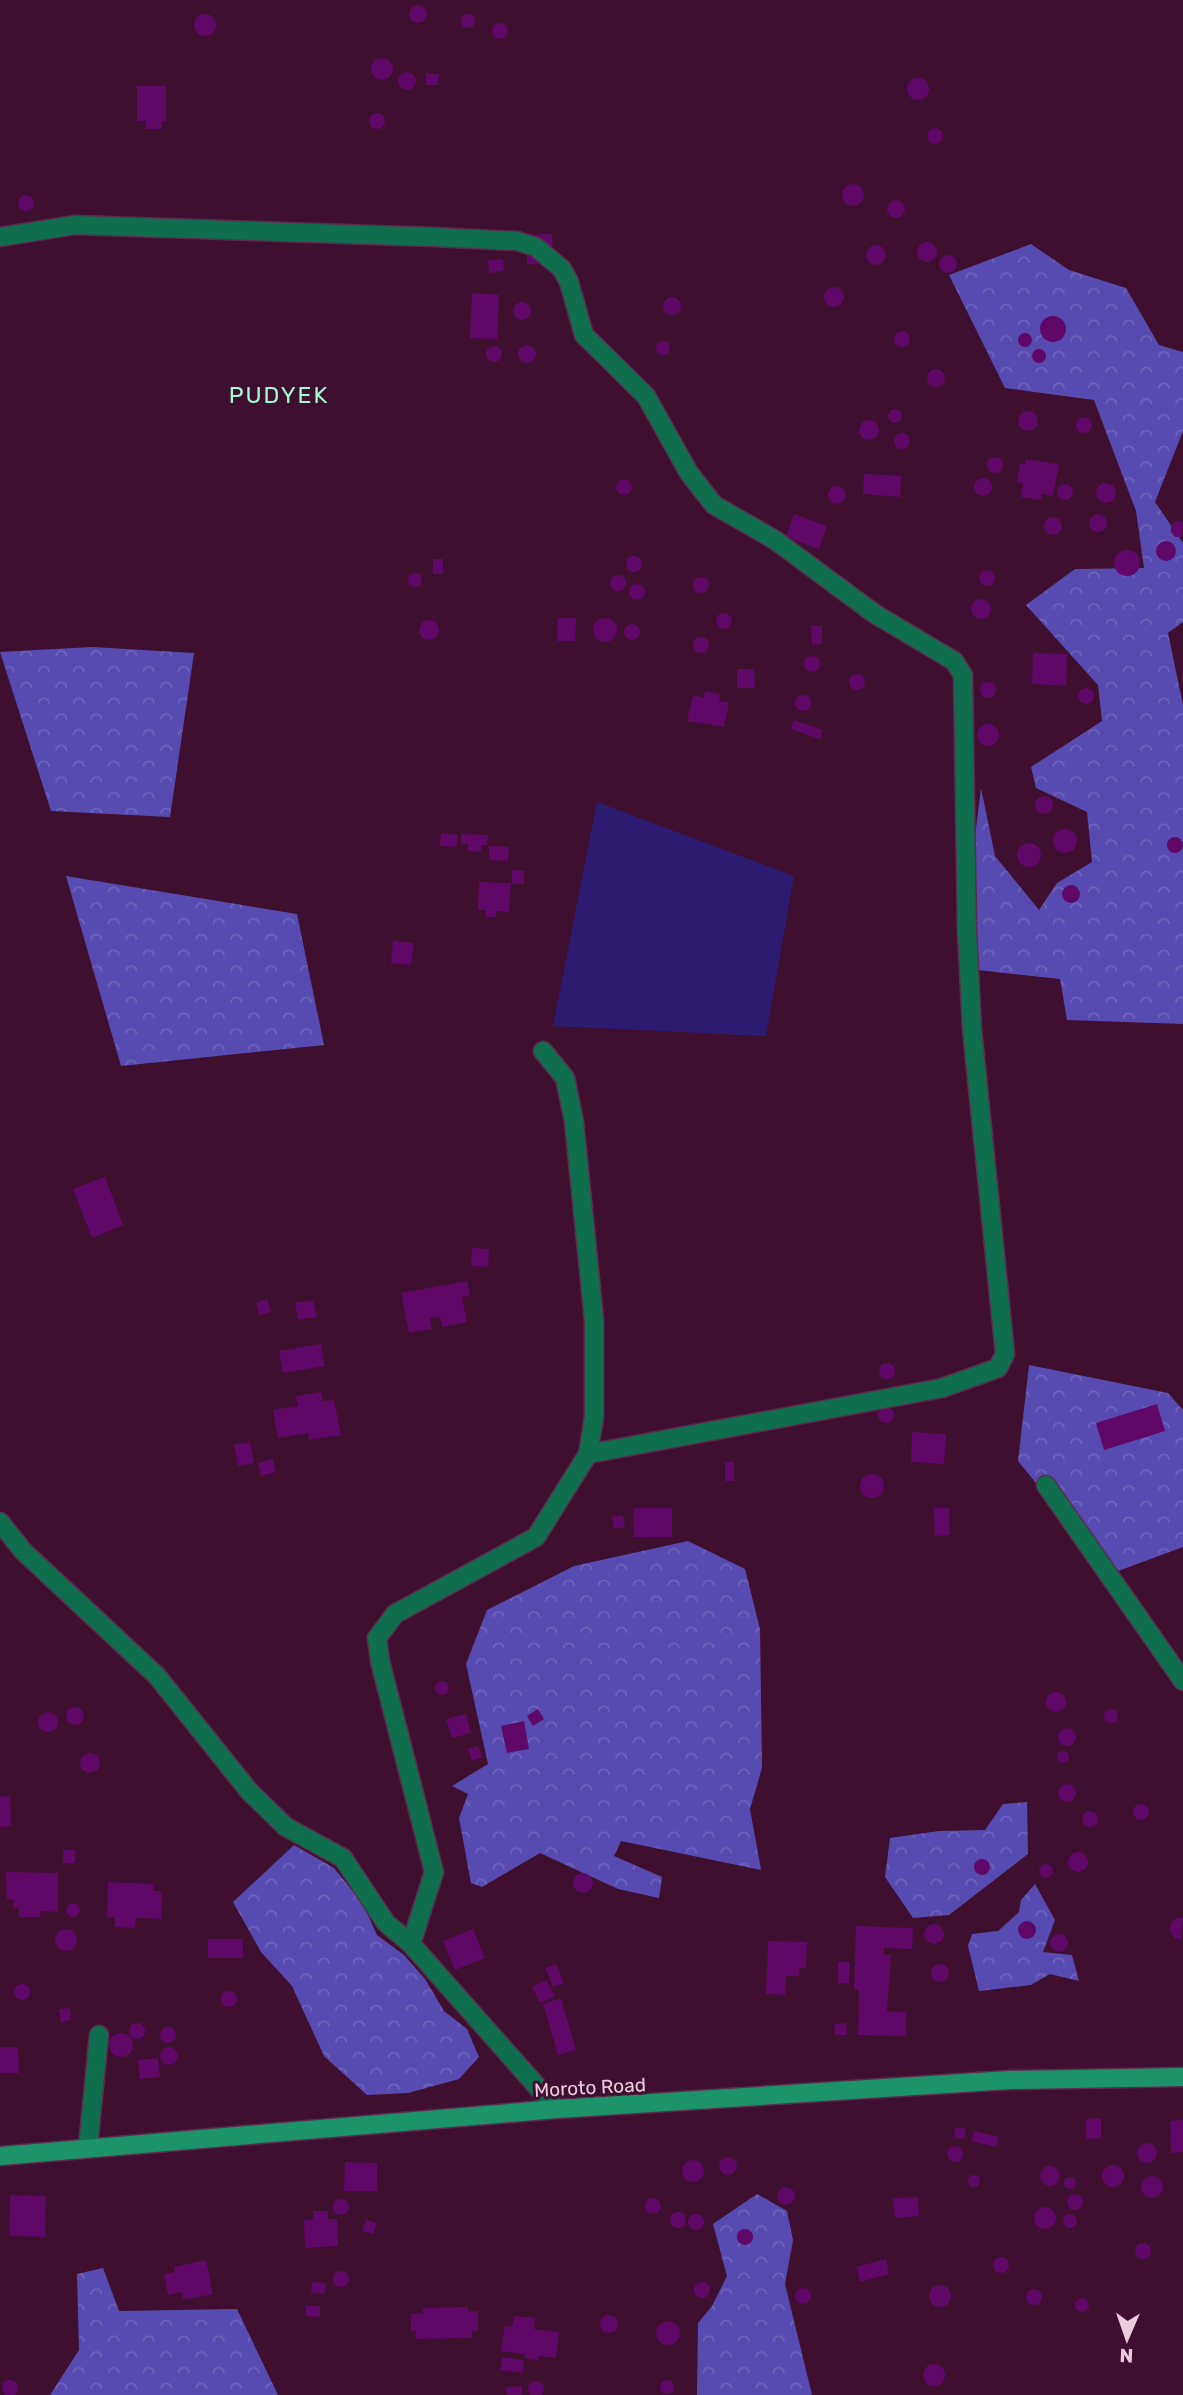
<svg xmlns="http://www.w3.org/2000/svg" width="1183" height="2395" viewBox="0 0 1183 2395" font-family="Rubik,sans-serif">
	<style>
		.grass { fill: #2c1b70 }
		.forest { fill: url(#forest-crowns) }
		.building { fill: #5f0868 }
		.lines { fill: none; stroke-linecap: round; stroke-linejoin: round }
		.minor-casing { stroke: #5b2d4b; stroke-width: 21 }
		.secondary-casing { stroke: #5b2d4b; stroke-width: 21 }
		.minor { stroke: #0f6e4e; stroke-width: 18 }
		.secondary { stroke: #1d936a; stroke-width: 18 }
		.labels { text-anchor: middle; stroke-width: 6; stroke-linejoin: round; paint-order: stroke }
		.street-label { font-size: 19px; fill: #ebcbdc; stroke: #3f0f2f }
		.quarter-label { font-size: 23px; letter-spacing: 2px; fill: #a3f9d1; stroke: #3f0f2f }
	</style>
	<defs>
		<pattern id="forest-crowns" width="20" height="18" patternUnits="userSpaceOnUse" patternTransform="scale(1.75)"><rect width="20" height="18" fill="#574bb2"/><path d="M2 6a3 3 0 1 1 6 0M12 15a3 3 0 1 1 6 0" fill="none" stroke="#6f64bc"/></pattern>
	</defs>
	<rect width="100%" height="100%" fill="#3f0f2f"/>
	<path class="grass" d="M597,802L794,876L766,1036L553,1026Z"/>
	<g class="forest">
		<path d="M1031,244L1069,270L1126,288L1159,345L1183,352V431L1155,502L1183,543V622L1168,633L1183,705V1024L1067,1020L1060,979L959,968L981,788L995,856L1039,910L1057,883L1092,862L1087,812L1036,788L1031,767L1102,721L1098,685L1026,605L1075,569L1144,568L1136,511L1094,400L1005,388L949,275Z"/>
		<path d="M92,647L194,653L170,817L51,811L0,652Z"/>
		<path d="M66,876L297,914L324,1045L121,1066Z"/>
		<path d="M1029,1365L1168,1393L1183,1410V1547L1110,1574L1018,1461Z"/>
		<path d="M688,1541L745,1569L760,1629L762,1768L750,1809L761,1870L621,1841L614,1856L662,1877L659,1898L618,1889L540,1853L482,1887L471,1883L459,1818L468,1794L452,1786L488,1764L466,1664L487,1610L574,1566Z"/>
		<path d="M1027,1802L1028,1854L949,1915L913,1918L885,1877L890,1838L939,1831L985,1830L1003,1804Z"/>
		<path d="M294,1845L334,1868L363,1904L377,1935L404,1955L425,1979L444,2011L467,2029L479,2057L459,2079L408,2093L367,2095L324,2056L292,1986L261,1952L233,1902Z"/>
		<path d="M1035,1884L1055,1920L1043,1952L1072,1955L1079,1981L1050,1974L1031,1985L979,1991L968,1946L972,1934L998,1931L1019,1912L1021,1900Z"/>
		<path d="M757,2194L787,2211L793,2240L785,2284L812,2395H697L698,2323L712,2306L727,2276L713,2224Z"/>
		<path d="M103,2268L119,2311L237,2309L278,2395H50L79,2350L77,2274Z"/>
	</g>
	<g class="building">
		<circle cx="418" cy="14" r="9"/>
		<circle cx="468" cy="21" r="7"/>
		<circle cx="205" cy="25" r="11"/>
		<circle cx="500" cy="31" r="8"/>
		<circle cx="382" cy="69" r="11"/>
		<circle cx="407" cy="81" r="9"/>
		<path d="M426,73L439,74L438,85H426Z"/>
		<circle cx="918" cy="89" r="11"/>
		<path d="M137,86H166V121H162V129H146V121H137Z"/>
		<circle cx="377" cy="121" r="8"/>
		<circle cx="935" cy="136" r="8"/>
		<circle cx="853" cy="195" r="11"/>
		<circle cx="26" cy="203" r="8"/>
		<circle cx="896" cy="209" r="9"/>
		<path d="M552,234L553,264H527V235Z"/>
		<circle cx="927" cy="252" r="10"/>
		<circle cx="876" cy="255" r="10"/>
		<circle cx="948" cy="264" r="9"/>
		<path d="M503,259L504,271L489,273L488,260Z"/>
		<circle cx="834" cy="297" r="10"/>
		<path d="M472,293L499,295L497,339L470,338Z"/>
		<circle cx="672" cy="306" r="9"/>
		<circle cx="522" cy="311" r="9"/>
		<circle cx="1053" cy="329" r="13"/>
		<circle cx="902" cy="339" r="8"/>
		<circle cx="1025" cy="340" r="7"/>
		<circle cx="663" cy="348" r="7"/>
		<circle cx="527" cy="354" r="9"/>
		<circle cx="494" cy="354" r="8"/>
		<circle cx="1039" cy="356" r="7"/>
		<circle cx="936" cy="378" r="9"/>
		<circle cx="895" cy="416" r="7"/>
		<circle cx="1028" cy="421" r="10"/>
		<circle cx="1084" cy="425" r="8"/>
		<circle cx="869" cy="430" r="10"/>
		<circle cx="902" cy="441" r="8"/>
		<circle cx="995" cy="465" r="8"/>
		<path d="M1026,459L1059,464L1053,496L1042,494L1041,500L1021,497L1023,484L1017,482L1020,463L1025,464Z"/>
		<path d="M864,474L901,476L900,497L863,494Z"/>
		<circle cx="983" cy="487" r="9"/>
		<circle cx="624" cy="487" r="8"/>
		<circle cx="1106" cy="493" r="10"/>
		<circle cx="1065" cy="492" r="8"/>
		<circle cx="837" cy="495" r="9"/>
		<path d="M794,514L827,526L819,549L786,537Z"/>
		<circle cx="1098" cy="523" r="9"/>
		<circle cx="1053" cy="526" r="9"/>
		<path d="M1176,521L1183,522L1182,537H1175L1171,532V526Z"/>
		<circle cx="1166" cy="551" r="10"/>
		<circle cx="1127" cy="563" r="13"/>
		<circle cx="634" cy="564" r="8"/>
		<rect x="433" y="559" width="10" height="15"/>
		<circle cx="987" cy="578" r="8"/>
		<circle cx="415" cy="580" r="7"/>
		<circle cx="618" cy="583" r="8"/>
		<circle cx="701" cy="585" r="8"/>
		<circle cx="637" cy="592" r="8"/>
		<circle cx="981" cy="609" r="10"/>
		<circle cx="724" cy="621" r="8"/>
		<circle cx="605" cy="630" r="12"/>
		<path d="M558,618H576L575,641H557Z"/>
		<circle cx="429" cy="630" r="10"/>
		<circle cx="632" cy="632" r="8"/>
		<path d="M811,626H822V644L812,645Z"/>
		<circle cx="701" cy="645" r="8"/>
		<path d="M1033,653L1067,654L1066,686L1032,684Z"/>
		<circle cx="812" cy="664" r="8"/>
		<path d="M737,669H754L755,688H737Z"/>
		<circle cx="857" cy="682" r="8"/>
		<circle cx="988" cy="690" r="8"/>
		<circle cx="1086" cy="696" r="8"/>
		<path d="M705,691L720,694L719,701L729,703L724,727L687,721L693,695L704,698Z"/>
		<circle cx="803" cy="703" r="8"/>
		<path d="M794,720L823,730L820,739L791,729Z"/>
		<circle cx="988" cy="735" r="11"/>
		<circle cx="1044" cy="805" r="9"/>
		<circle cx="1065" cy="841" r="12"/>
		<path d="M441,833L458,835L456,847L440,846Z"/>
		<path d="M461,834L488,835L487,845H481V852L468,851V844H461Z"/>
		<circle cx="1175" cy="845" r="8"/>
		<circle cx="1029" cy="855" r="12"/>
		<path d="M489,846L509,847L508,861L489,860Z"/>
		<path d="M512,870L524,871V884H512Z"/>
		<path d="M479,882L511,883L509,912L496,911V917H486V910H478Z"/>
		<circle cx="1071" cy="894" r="9"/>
		<path d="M393,941L414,943L411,965L391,963Z"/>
		<path d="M105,1177L123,1225L92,1238L73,1189Z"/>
		<path d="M472,1248L489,1249L488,1267L471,1266Z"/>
		<path d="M467,1281L470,1296L462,1297L467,1322L442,1327L440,1317L430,1318L432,1329L409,1333L401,1293Z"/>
		<path d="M267,1299L271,1312L259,1315L256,1303Z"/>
		<path d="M313,1300L317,1317L298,1320L295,1303Z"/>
		<path d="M321,1344L325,1366L283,1373L279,1351Z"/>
		<circle cx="887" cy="1371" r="8"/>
		<path d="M321,1392L323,1401L334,1400L341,1435L309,1440L308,1433L278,1438L273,1410L298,1406L296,1396Z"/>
		<path d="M1157,1404L1165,1431L1104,1450L1096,1423Z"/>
		<circle cx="886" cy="1415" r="8"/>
		<path d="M912,1432L946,1434L944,1464L911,1462Z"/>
		<path d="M250,1442L254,1463L238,1466L234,1445Z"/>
		<path d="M273,1459L276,1472L261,1476L258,1463Z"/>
		<rect x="725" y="1462" width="9" height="19"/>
		<circle cx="872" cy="1486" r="12"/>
		<path d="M633,1508H672V1537H634Z"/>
		<path d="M934,1508H949L950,1535L935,1536Z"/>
		<path d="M623,1515L625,1527L614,1529L612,1517Z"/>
		<circle cx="442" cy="1688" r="7"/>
		<circle cx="1056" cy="1702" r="10"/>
		<circle cx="75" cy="1716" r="9"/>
		<circle cx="1111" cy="1716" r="7"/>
		<path d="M538,1709L544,1719L533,1726L527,1716Z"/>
		<circle cx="48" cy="1722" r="10"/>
		<path d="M466,1714L471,1733L452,1738L446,1719Z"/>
		<path d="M524,1721L529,1749L507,1753L501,1726Z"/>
		<circle cx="1067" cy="1737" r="9"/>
		<path d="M478,1746L482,1757L472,1761L468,1749Z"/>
		<circle cx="1063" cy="1757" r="6"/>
		<circle cx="90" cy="1763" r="10"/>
		<circle cx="1067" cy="1793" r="9"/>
		<path d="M10,1796L11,1826L0,1827V1797Z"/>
		<circle cx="1141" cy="1812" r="8"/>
		<circle cx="1090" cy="1819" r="8"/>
		<rect x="63" y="1850" width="12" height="13"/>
		<circle cx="1078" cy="1862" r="10"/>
		<circle cx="982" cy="1867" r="8"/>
		<circle cx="1046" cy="1871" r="7"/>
		<path d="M6,1872L58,1873V1912L40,1911V1917H19V1908H13L14,1900L7,1899Z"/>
		<circle cx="583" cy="1883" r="10"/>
		<path d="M108,1882L153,1884V1891H160L162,1894L161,1919L136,1918L135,1928L115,1927V1917H107Z"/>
		<circle cx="73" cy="1910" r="7"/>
		<path d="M1178,1918H1183L1181,1939L1175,1938L1169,1930L1173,1920Z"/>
		<circle cx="1027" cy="1930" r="9"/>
		<circle cx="934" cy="1934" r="10"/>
		<path d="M856,1926L913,1928L912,1949L884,1948V1955H891L887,2011L906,2012V2036L858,2035L859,1990L854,1989Z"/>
		<circle cx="66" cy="1940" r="11"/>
		<path d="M473,1929L485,1958L455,1970L443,1941Z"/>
		<circle cx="1059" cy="1943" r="9"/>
		<rect x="208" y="1939" width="35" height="19"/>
		<path d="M768,1941L807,1942L806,1968H800L799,1976H786L785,1995L766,1994Z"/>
		<path d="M838,1962H850L849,1983H838Z"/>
		<path d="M556,1964L564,1983L553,1987L545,1968Z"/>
		<circle cx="940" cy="1973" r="9"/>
		<path d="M546,1980L555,1996L540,2003L532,1987Z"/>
		<circle cx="22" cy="1992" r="8"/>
		<circle cx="229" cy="1999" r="8"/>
		<path d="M561,1998L576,2050L558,2055L543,2004Z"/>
		<path d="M70,2008L71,2020L61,2022L59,2009Z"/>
		<path d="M846,2023L847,2035H835L834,2024Z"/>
		<circle cx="137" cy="2031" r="8"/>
		<circle cx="168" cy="2035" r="8"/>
		<circle cx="121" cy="2045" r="12"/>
		<path d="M0,2047H18L19,2073H0Z"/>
		<circle cx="169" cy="2056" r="9"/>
		<path d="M158,2058L160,2077L140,2079L138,2060Z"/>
		<path d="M1101,2118V2138L1086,2139V2119Z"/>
		<path d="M1183,2120V2152L1171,2153L1170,2121Z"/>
		<circle cx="960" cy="2133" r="6"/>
		<path d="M974,2131L999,2137L996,2147L971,2141Z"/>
		<circle cx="1147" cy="2153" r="10"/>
		<circle cx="955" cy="2154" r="8"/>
		<circle cx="728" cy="2166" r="9"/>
		<circle cx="693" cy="2171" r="11"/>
		<path d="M345,2162L377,2163V2191H344Z"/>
		<circle cx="1113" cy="2176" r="11"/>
		<circle cx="1050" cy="2176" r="10"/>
		<circle cx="974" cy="2181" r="6"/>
		<circle cx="1152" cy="2187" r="11"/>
		<circle cx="1070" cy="2183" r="6"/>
		<circle cx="786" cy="2196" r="9"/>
		<circle cx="1075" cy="2202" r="8"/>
		<path d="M10,2195L46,2196L45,2237L9,2236Z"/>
		<path d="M918,2197L919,2216L895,2218L893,2198Z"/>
		<circle cx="653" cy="2206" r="8"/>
		<circle cx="341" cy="2207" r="8"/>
		<circle cx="1045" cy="2218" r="11"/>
		<path d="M313,2211H328V2219H337L338,2246L305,2248L304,2220L313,2219Z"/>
		<circle cx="678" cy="2220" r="8"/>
		<circle cx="1070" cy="2221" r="7"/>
		<circle cx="696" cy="2222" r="8"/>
		<path d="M366,2220L377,2223L373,2234L362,2231Z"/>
		<circle cx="745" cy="2237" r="8"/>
		<circle cx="1143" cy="2251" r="8"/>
		<circle cx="1001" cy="2265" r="8"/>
		<path d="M886,2259L889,2274L860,2282L856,2267Z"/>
		<path d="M206,2260L213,2294L183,2300L182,2292L168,2295L164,2274L175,2272L174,2267Z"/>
		<circle cx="341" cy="2279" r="8"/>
		<circle cx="702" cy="2290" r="8"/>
		<path d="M312,2282L326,2283L325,2294L311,2293Z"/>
		<circle cx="940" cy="2296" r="11"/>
		<circle cx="803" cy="2296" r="8"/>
		<circle cx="1034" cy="2297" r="8"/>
		<circle cx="1082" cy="2305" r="7"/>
		<path d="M306,2306H320V2317L306,2316Z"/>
		<path d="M468,2307V2312L478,2311V2330L472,2331V2338L416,2339V2331H411V2314L423,2313V2308Z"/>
		<circle cx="609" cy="2324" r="9"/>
		<path d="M514,2316L535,2318L534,2329L559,2332L556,2358L539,2356L538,2360L524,2358L525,2354L501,2351L505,2326L512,2327Z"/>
		<circle cx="668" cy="2333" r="12"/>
		<path d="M502,2357L524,2360L523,2373L500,2370Z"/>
		<circle cx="934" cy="2375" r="11"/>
		<circle cx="667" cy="2387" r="7"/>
		<circle cx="10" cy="2388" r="8"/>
		<circle cx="536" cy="2389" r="8"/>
		<path d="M522,2386V2395H507L506,2387Z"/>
	</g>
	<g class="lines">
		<g class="minor-casing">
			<g id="minor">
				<path d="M0,237L75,225L434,237L517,241L536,247L562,269L569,282L584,335L646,396L689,473L714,505L775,540L875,614L954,661L963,675L967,931L972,1029L1005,1354L998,1368L942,1388L588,1454"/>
				<path d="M1046,1485L1183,1681"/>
				<path d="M0,1522L23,1551L157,1676L249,1791L286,1827L343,1858L386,1923L411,1944L557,2109"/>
				<path d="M411,1944L434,1872L380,1661L377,1638L395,1614L536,1537L588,1454L594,1418V1320L574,1121L565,1078L543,1051"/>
				<path d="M88,2147L99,2035"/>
			</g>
		</g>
		<g class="secondary-casing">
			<path id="secondary" d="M0,2156L557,2109L1009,2080L1183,2077"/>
		</g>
		<use href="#minor" class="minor"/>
		<use href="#secondary" class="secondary"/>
	</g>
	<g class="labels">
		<g class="street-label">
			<text transform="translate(590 2087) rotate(-3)" y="7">Moroto Road</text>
		</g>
		<g class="quarter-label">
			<text x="279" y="403">PUDYEK</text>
		</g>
	</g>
	<g transform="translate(1127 2339) rotate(182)" stroke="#3f0f2f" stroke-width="5" paint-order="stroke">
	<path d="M0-5L12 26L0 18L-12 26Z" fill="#ebcbdc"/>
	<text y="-10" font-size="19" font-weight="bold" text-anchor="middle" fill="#ebcbdc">N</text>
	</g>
</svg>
